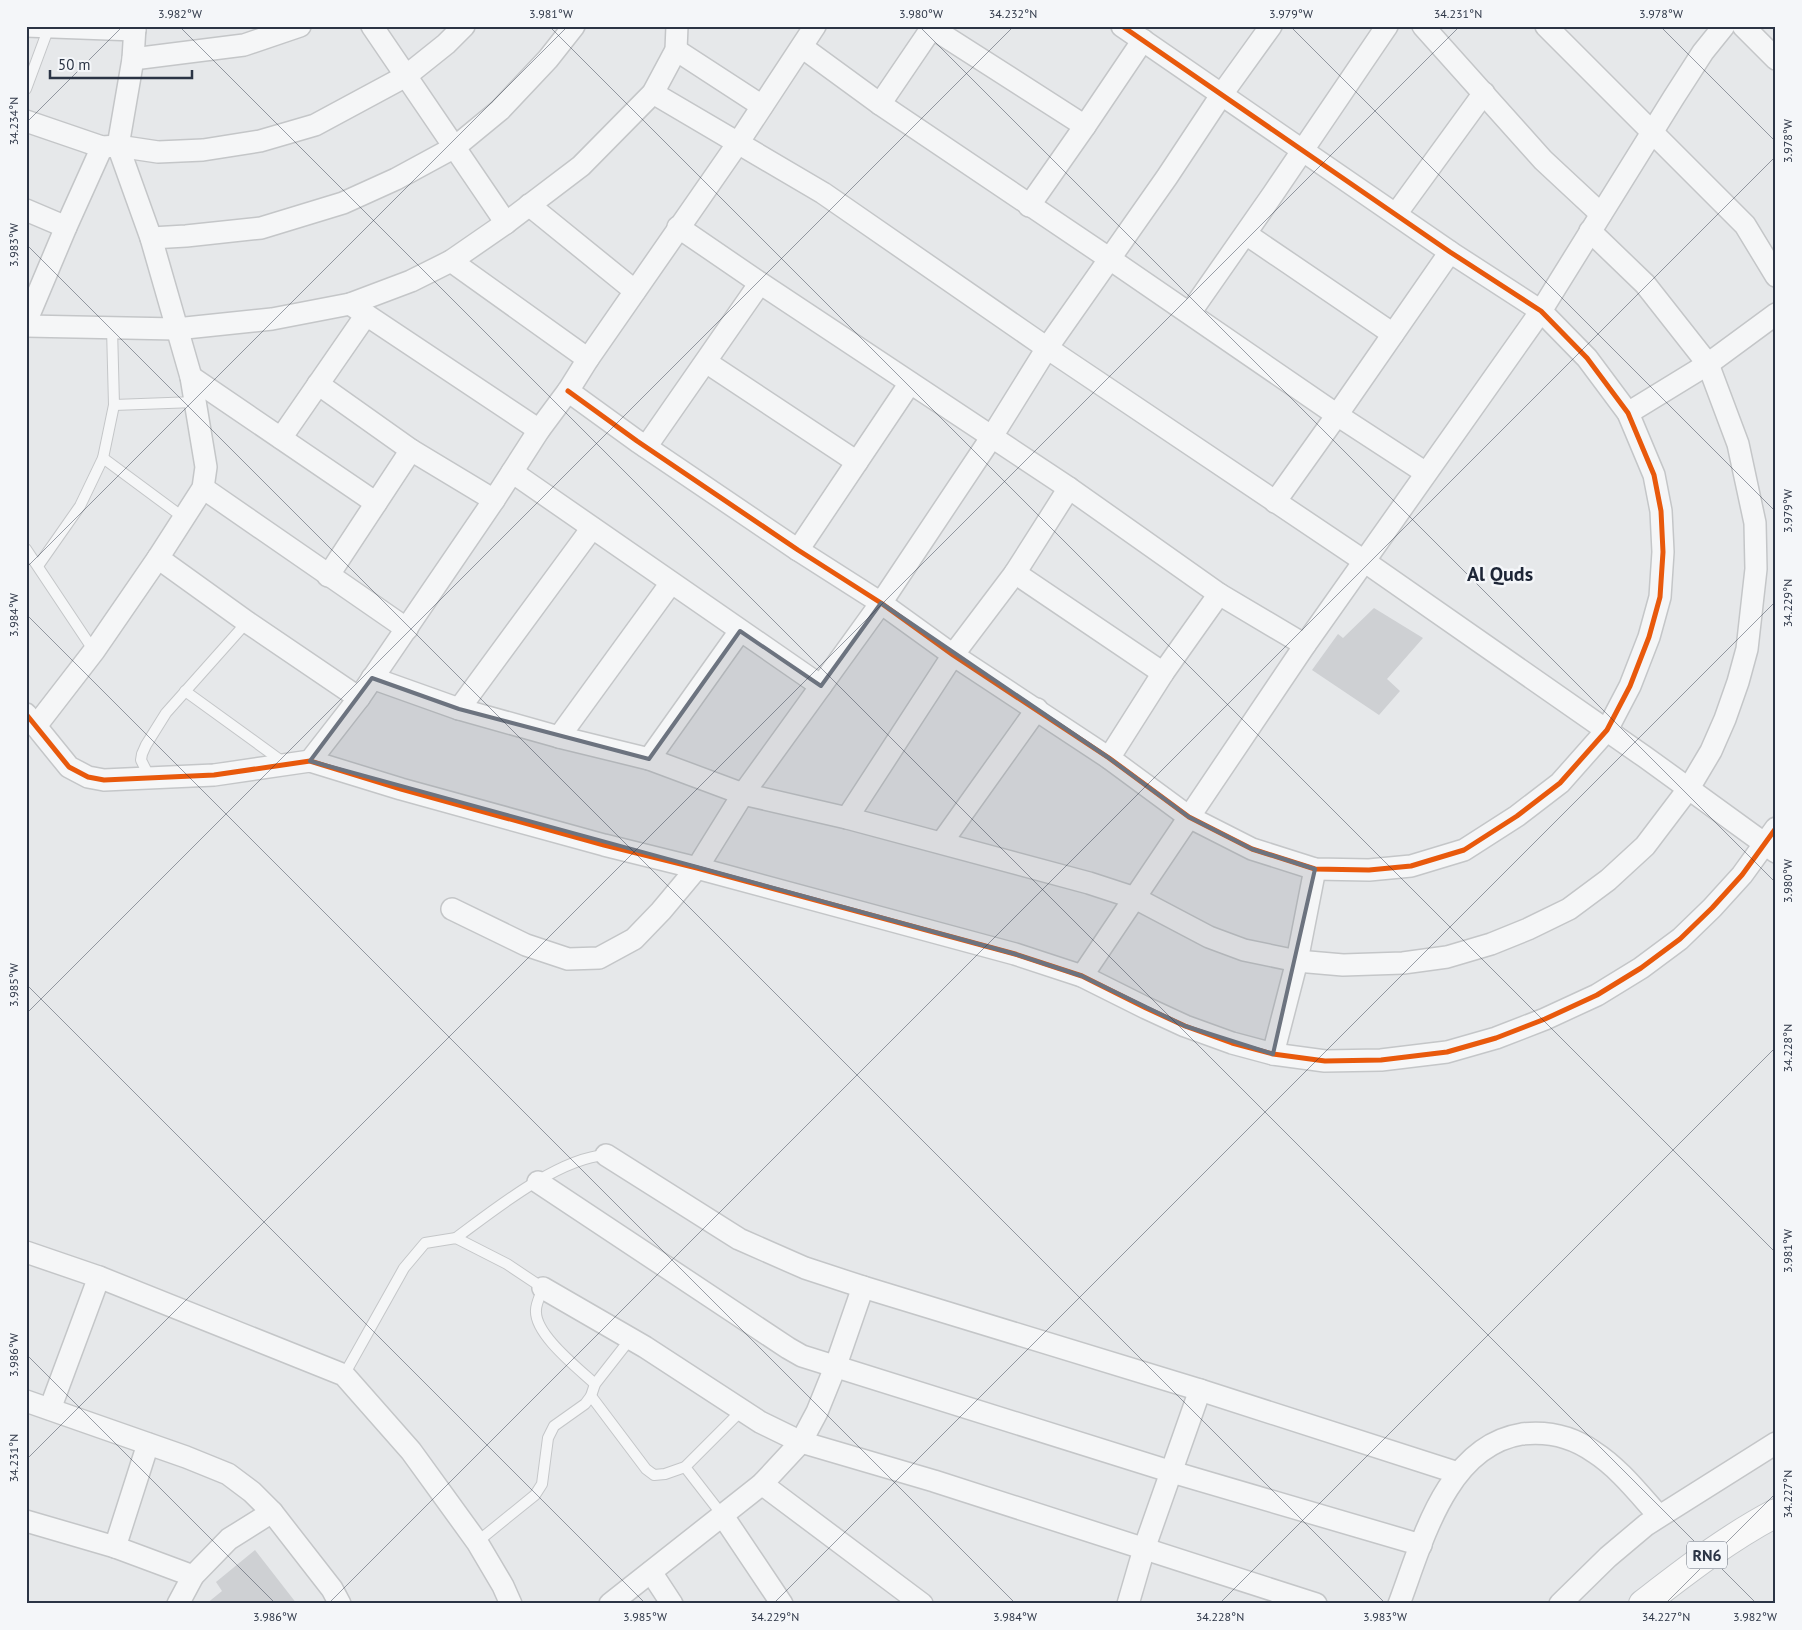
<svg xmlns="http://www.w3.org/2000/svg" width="1802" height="1630" viewBox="0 0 1802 1630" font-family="'PT Sans',sans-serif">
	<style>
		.building { fill: #ced0d3 }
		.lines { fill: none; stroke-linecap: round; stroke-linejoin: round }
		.lane-casing { stroke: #c4c6c8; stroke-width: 12 }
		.street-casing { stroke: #c4c6c8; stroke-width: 24 }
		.primary-casing { stroke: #c2c5c8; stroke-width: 30 }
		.lane { stroke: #f5f6f7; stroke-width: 10 }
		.street { stroke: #f5f6f7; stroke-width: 21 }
		.primary { stroke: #f8f8f8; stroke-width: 28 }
		.cycleway-casing { stroke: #f4f6f9; stroke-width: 8 }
		.cycleway { stroke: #e8590c; stroke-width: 5 }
		.marked { fill: #6c737f; fill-opacity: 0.2; stroke: #6c737f; stroke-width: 4; stroke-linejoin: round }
		.ticks { fill: none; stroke: #2b3445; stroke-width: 1; stroke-opacity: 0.45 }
		.labels { text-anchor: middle; stroke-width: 5; stroke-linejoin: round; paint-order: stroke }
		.shield { fill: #f4f6f9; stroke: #676e7b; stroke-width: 1 }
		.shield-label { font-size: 16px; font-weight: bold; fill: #2b3445 }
		.quarter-label { font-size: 20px; font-weight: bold; fill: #1d2536; stroke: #f4f6f9 }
		.neatline { fill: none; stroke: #2b3445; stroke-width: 2 }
		.ticks-label { font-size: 12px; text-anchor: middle; fill: #2b3445 }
	</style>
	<rect width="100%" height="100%" fill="#e6e8ea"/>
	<g class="building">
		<path d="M1374,608L1423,638L1387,679L1400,691L1379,715L1312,670L1338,634L1343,638Z"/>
		<path d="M255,1550L297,1604H206L222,1591L216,1582Z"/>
	</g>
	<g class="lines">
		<g class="lane-casing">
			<g id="lane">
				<path d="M26,89L49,27"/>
				<path d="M114,405L195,402"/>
				<path d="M103,458L184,518"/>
				<path d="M26,549L94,651"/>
				<path d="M38,566L80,506L103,458L114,405L112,328"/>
				<path d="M185,691L283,762"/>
				<path d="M150,778L141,760L142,754L146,745L166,713L247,622"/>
				<path d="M456,1238C494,1210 558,1158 606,1155"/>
				<path d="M344,1375L404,1268L425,1243L456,1238L507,1264L543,1288C541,1294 536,1303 536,1310C534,1334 578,1368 595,1384"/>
				<path d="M591,1396L646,1469L654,1475L665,1474L685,1467L741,1411"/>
				<path d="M685,1467L723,1516"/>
				<path d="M477,1542L535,1495L542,1484L548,1438L554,1426L585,1404L591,1396L595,1384L631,1338"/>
			</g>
		</g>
		<g class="street-casing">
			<g id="street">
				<path d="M26,26L135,30"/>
				<path d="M372,26L506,223"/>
				<path d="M1423,26L1543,160L1601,214"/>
				<path d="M1546,26L1745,225L1776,276"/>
				<path d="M1743,26L1776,59"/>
				<path d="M932,28L1085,126"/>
				<path d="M802,47L880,104L1110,259L1337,415L1426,473"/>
				<path d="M676,50L762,106"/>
				<path d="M133,59L244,45L300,26"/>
				<path d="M653,93L823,193L1047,348L1364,561L1645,757L1776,852"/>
				<path d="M880,104L933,26"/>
				<path d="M26,121L102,147L118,146L158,152L203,150L260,141L315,125L406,76L446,44L464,26"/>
				<path d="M529,205L635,291"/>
				<path d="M1029,206L1085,126L1143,40"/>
				<path d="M26,210L66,227"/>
				<path d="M1396,214L1484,93"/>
				<path d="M678,227L760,283L1069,488L1219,594L1305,645"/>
				<path d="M1246,234L1393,334"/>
				<path d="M151,238L186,236L261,228L343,203L396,179L455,147L500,110L548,59L574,26"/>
				<path d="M451,261L588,359"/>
				<path d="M350,304L539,430"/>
				<path d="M1190,313L1273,194L1387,26"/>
				<path d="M26,322L66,227L102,147"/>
				<path d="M26,326L176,329L272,319L350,304L411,281L451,261L506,223L581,166L653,93L676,50L677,26"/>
				<path d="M706,362L857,462"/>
				<path d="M191,377L376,503"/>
				<path d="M318,384L411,450L494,500"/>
				<path d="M568,391L637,441L798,550L881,603L953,655L1109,758L1189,817L1252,849L1315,869L1369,870L1411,866L1464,850L1517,816L1560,783L1607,730L1630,686L1649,637L1660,597L1663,552L1661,511L1654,475L1628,413L1587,358L1541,311L1450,252L1122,26"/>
				<path d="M1628,413L1708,364L1776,314"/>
				<path d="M281,438L366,315"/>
				<path d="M646,447L760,283"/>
				<path d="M512,472L821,686"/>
				<path d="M203,488L407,629"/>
				<path d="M1275,502L1337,415L1450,252"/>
				<path d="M798,550L910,383"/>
				<path d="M158,558L247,622L359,698"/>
				<path d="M1015,573L1163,673"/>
				<path d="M328,576L411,450"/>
				<path d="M372,678L459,709L559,737L649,759L743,794L847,818L1089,883L1135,898L1209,937L1244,950L1297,961L1343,965L1403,963L1447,957L1491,944L1528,929L1569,909L1608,880L1645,846L1689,788L1711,751L1725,719L1738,682L1747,649L1756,569L1755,523L1738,444L1708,364L1645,284L1590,231"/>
				<path d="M459,709L592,528"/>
				<path d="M26,714L69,767L88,777L104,780L214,775L310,761L401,789L604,845L697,868L1015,954L1082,976L1146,1008L1185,1026L1232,1043L1273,1054L1325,1061L1381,1060L1447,1052L1496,1038L1545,1019L1597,995L1641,968L1680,939L1712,908L1742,875L1776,828"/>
				<path d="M36,726L94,651L158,558L203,488L206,467L191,377L151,238L118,146L133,59L135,26"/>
				<path d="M559,737L671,583"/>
				<path d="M1109,758L1163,673L1219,594"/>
				<path d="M649,759L740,631"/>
				<path d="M310,761L359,698L494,500L539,430L568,391L588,359L738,143L815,26"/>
				<path d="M847,818L953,655L1015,573L1069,488"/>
				<path d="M942,842L1037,709"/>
				<path d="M452,909L526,945L568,959L599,958L634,939L661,911L697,868L743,794L881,603L991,438L1047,348L1167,177L1222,94L1271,26"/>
				<path d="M1082,976L1305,645L1541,311L1674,97L1703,52L1724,26"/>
				<path d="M1273,1054L1297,961L1315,869"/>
				<path d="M606,1155L739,1239L805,1268L863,1287L1200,1390L1458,1473"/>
				<path d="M538,1182L788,1348L802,1356L1172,1472L1421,1545"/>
				<path d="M26,1252L99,1277L344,1375L411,1451L477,1542L503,1586L511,1604"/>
				<path d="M543,1288L645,1347L760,1422L801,1442L934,1481L1316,1604"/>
				<path d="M26,1401L186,1457L228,1474L252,1492L272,1512L332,1589L340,1604"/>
				<path d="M50,1409L99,1277"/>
				<path d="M762,1484L922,1604"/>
				<path d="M723,1516L782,1604"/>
				<path d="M26,1521L115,1547L193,1576"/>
				<path d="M115,1547L148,1444"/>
				<path d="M651,1572L672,1604"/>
				<path d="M178,1604L193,1576L229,1539L272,1512"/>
				<path d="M610,1604L762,1484L801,1442L817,1412L836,1365L863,1287"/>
				<path d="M1128,1604L1144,1549L1200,1390"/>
				<path d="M1399,1604C1422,1543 1446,1446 1522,1434C1548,1431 1573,1437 1594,1452C1619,1468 1639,1494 1659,1516"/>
				<path d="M1560,1604L1608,1557L1646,1525L1776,1443"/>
			</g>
		</g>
		<g class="primary-casing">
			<path id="primary" d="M1643,1604C1686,1571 1728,1538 1776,1513"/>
		</g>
		<use href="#lane" class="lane"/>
		<use href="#street" class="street"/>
		<use href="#primary" class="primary"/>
		<g class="cycleway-casing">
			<g id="cycleway">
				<path d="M568,391L637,441L798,550L881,603L953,655L1109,758L1189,817L1252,849L1315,869L1369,870L1411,866L1464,850L1517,816L1560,783L1607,730L1630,686L1649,637L1660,597L1663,552L1661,511L1654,475L1628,413L1587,358L1541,311L1450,252L1122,26"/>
				<path d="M26,714L69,767L88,777L104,780L214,775L310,761L401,789L604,845L697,868L1015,954L1082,976L1146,1008L1185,1026L1232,1043L1273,1054L1325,1061L1381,1060L1447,1052L1496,1038L1545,1019L1597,995L1641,968L1680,939L1712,908L1742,875L1776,828"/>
			</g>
		</g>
		<use href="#cycleway" class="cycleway"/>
	</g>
	<path class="marked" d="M881,603L1109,758L1189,817L1252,849L1315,869L1273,1054L1185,1026L1082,976L1015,954L310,761L372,678L459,709L649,759L740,631L821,686Z"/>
	<path class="ticks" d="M179,26L1757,1604M549,26L1776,1253M919,26L1776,883M1290,26L1776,512M1660,26L1776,142M26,123L123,26M26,244L1386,1604M26,568L568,26M26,614L1016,1604M26,984L646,1604M26,1014L1014,26M26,1354L276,1604M26,1460L1460,26M328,1604L1776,156M773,1604L1776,601M1219,1604L1776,1047M1665,1604L1776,1493"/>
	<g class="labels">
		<rect class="shield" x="1687" y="1541.5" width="40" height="27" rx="4"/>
		<g class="shield-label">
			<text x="1707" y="1561">RN6</text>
		</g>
		<g class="quarter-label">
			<text x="1500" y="581">Al Quds</text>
		</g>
	</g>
	<rect width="1802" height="1630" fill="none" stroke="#f4f6f9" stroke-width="55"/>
	<path d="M50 70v8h142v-8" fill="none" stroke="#2b3445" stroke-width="2.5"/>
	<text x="58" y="70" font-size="15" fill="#2b3445" stroke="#f4f6f9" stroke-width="4" paint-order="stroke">50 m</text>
	<rect x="28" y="28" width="1746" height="1574" class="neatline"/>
	<g class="ticks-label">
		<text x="180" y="18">3.982°W</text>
		<text x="551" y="18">3.981°W</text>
		<text x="921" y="18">3.980°W</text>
		<text x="1013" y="18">34.232°N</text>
		<text x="1291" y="18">3.979°W</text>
		<text x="1458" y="18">34.231°N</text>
		<text x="1661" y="18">3.978°W</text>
		<text transform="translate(14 121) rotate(-90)" y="4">34.234°N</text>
		<text transform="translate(1788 141) rotate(-90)" y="4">3.978°W</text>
		<text transform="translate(14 245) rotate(-90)" y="4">3.983°W</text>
		<text transform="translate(1788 511) rotate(-90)" y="4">3.979°W</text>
		<text transform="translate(1788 603) rotate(-90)" y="4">34.229°N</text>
		<text transform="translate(14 615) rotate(-90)" y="4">3.984°W</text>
		<text transform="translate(1788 881) rotate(-90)" y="4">3.980°W</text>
		<text transform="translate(14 985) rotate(-90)" y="4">3.985°W</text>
		<text transform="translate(1788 1048) rotate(-90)" y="4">34.228°N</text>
		<text transform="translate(1788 1251) rotate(-90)" y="4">3.981°W</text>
		<text transform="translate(14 1355) rotate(-90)" y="4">3.986°W</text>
		<text transform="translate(14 1458) rotate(-90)" y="4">34.231°N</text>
		<text transform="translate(1788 1494) rotate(-90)" y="4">34.227°N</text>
		<text x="275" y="1621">3.986°W</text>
		<text x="645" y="1621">3.985°W</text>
		<text x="775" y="1621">34.229°N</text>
		<text x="1015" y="1621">3.984°W</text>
		<text x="1220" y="1621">34.228°N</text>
		<text x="1385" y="1621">3.983°W</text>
		<text x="1666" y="1621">34.227°N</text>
		<text x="1755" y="1621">3.982°W</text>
	</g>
</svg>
